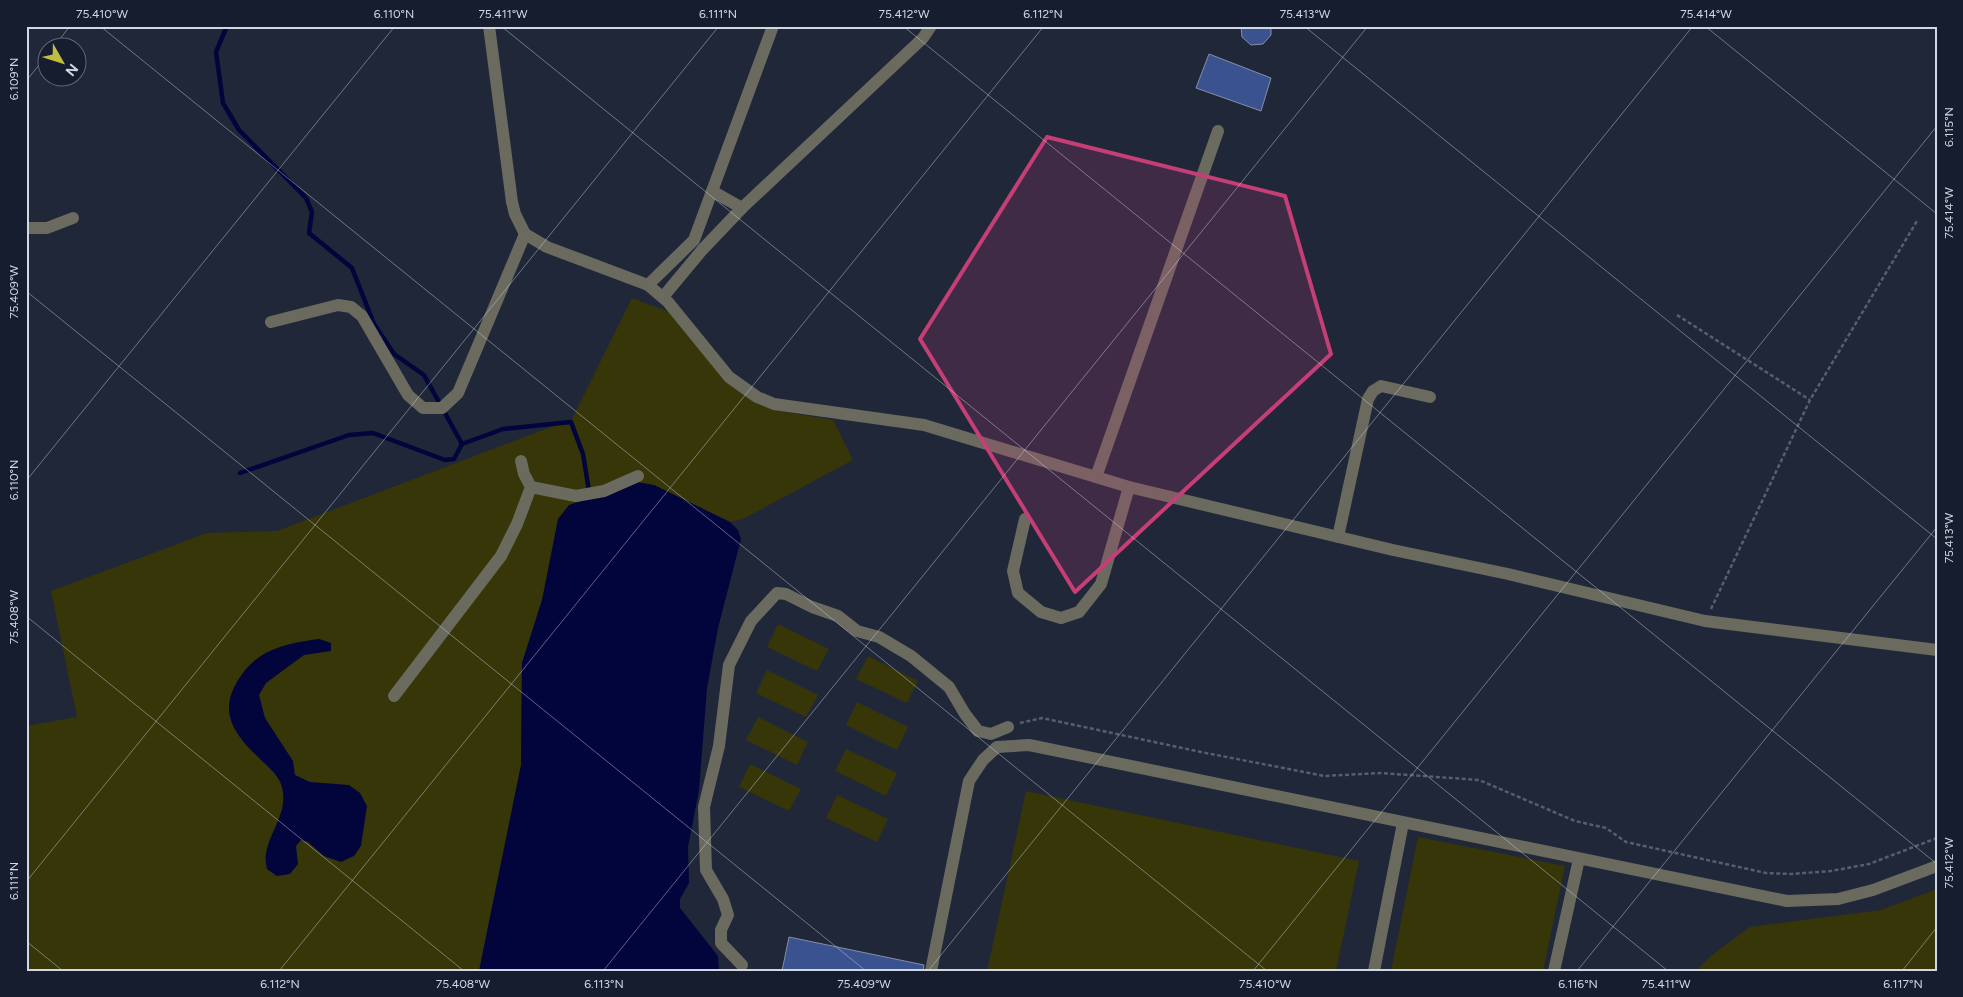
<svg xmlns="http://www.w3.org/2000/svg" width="1963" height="997" viewBox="0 0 1963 997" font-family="Figtree,sans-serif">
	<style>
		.green { fill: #373609 }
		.water { fill: #02043c }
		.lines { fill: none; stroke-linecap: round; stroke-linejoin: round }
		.stream { stroke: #02043c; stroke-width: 4.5 }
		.building { fill: #3a528f; stroke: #858fa6 }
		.path { stroke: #575e6e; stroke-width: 2.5; stroke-dasharray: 4 2.5; stroke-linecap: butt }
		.minor { stroke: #6a6a5f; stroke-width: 12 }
		.marked { fill: #c53e76; fill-opacity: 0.2; stroke: #c53e76; stroke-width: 4; stroke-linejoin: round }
		.ticks { fill: none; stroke: #d2d7e4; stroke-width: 1; stroke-opacity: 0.45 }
		.neatline { fill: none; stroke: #d2d7e4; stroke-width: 2 }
		.ticks-label { font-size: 12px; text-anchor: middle; fill: #d2d7e4 }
	</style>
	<rect width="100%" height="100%" fill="#1f2739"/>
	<g class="green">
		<path d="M632,298L672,313L732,381L785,412L833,420L853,460L743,519L730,522L654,485L542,600L522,663L521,765L479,971H26V726L77,717L51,591L207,533L277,531L572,419Z"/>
		<path d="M778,624L829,649L817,671L767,647Z"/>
		<path d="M868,656L918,681L907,703L856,679Z"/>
		<path d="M767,670L818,695L806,717L756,693Z"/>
		<path d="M857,702L908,727L897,750L846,725Z"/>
		<path d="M758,717L808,742L797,765L746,740Z"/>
		<path d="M846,749L897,773L886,796L835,771Z"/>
		<path d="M750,764L801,789L789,811L739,787Z"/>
		<path d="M1026,791L1359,861L1336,971H987Z"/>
		<path d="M837,795L888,819L877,842L826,818Z"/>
		<path d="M1418,837L1565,866L1543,971H1391Z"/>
		<path d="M1937,889V971H1696L1712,955L1750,927L1881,910Z"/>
	</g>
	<g class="water">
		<path d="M637,482L654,485L730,522L738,530L741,539L718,628L707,688L699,790L688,847L689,883L680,899V908L718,956L719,971H479L521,765L522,663L542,600L558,519L569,505Z"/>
		<path d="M319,639L331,643V651L304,655L266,683L259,695L265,718L293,761L295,775L310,782L349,785L360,793L367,806L361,846L354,856L341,862L324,856L308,842L301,840L296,846L298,864L290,874L277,876L267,869C266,864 265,858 266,854C269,833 286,815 283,792C281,778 272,770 262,761C235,735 216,713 240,677C258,649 288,643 319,639Z"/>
	</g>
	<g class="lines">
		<g class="stream">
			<path d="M227,26L216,52L223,103L239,130L306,198L312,212L309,233L352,268L374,324L394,354L424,375L462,444L503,429L571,422L583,454L589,491"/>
			<path d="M240,473L349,435L373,433L445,460L454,459L462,444"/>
		</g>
	</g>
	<g class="building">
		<path d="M1241,26H1271V35L1263,44L1251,45L1242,37Z"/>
		<path d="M1209,54L1271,78L1261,111L1196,88Z"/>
		<path d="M789,937L924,965L923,971H782Z"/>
	</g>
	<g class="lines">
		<g class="path">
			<path d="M1677,315L1810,400"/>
			<path d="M1711,609L1810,400L1917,221"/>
			<path d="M1020,723L1042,718L1201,752L1324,776L1381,773L1479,780L1575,821L1606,828L1626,842L1766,873L1791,874L1831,871L1869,864L1937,838"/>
		</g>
		<g class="minor">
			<path d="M489,26L512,202L515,214L525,234L547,247L648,285L668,302L729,377L757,397L774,404L924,425L1129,487L1393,550L1508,574L1705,621L1937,650"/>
			<path d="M712,191L742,208"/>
			<path d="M26,228H47L73,218"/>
			<path d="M648,285L694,240L773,26"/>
			<path d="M663,297L702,250L742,208L923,38L931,26"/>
			<path d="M271,322L338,305L351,307L362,316L408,395L423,408H442L458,393L525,234"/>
			<path d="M521,461L524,474L531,487L576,496L604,491L638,476"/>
			<path d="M1096,477L1218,131"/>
			<path d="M1025,519L1013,571L1018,593L1041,612L1061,618L1079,612L1101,584L1129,487"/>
			<path d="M1338,537L1368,399L1373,391L1381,386L1430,397"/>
			<path d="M394,696L501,556L517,524L531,487"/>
			<path d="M742,965L721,943V930L728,915L723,899L706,870L704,807L719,746L729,665L751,621L777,593L786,594L812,607L838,616L857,631L879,637L911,656L949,687L965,714L978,731L991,734L1008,727"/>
			<path d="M931,971L969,781L983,760L997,747L1029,745L1787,901L1838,899L1873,890L1937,866"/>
			<path d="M1374,971L1403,823"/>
			<path d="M1554,971L1579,859"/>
		</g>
	</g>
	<path class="marked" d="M1047,137L1285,196L1331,354L1075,592L920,339Z"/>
	<path class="ticks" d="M100,26L1267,971M501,26L1668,971M903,26L1937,864M1304,26L1937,539M1705,26L1937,214M53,48L70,26M26,81L48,54M26,291L866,971M26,481L395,26M26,616L464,971M26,882L719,26M26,941L63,971M279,971L1044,26M603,971L1368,26M928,971L1693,26M1253,971L1937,126M1577,971L1937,527M1902,971L1937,927"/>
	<rect width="1963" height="997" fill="none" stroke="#151d2f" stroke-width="55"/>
	<g transform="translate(62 62) rotate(129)"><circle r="24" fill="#151d2f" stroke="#616777"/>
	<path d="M0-4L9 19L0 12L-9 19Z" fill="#c1bd40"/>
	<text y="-8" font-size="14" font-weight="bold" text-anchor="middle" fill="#d2d7e4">N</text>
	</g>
	<rect x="28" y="28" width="1908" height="942" class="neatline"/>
	<g class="ticks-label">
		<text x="102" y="18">75.410°W</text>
		<text x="394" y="18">6.110°N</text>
		<text x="503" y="18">75.411°W</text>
		<text x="718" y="18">6.111°N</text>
		<text x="904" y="18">75.412°W</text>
		<text x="1043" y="18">6.112°N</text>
		<text x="1305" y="18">75.413°W</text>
		<text x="1706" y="18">75.414°W</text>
		<text transform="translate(14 79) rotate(-90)" y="4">6.109°N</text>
		<text transform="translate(1949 127) rotate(-90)" y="4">6.115°N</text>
		<text transform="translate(1949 213) rotate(-90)" y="4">75.414°W</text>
		<text transform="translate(14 292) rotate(-90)" y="4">75.409°W</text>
		<text transform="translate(14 480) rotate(-90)" y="4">6.110°N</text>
		<text transform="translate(1949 538) rotate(-90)" y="4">75.413°W</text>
		<text transform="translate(14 617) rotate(-90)" y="4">75.408°W</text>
		<text transform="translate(1949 863) rotate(-90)" y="4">75.412°W</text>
		<text transform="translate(14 881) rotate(-90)" y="4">6.111°N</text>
		<text x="280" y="988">6.112°N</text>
		<text x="463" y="988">75.408°W</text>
		<text x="604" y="988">6.113°N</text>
		<text x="864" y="988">75.409°W</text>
		<text x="1265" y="988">75.410°W</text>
		<text x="1578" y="988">6.116°N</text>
		<text x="1666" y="988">75.411°W</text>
		<text x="1903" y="988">6.117°N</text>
	</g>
</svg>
